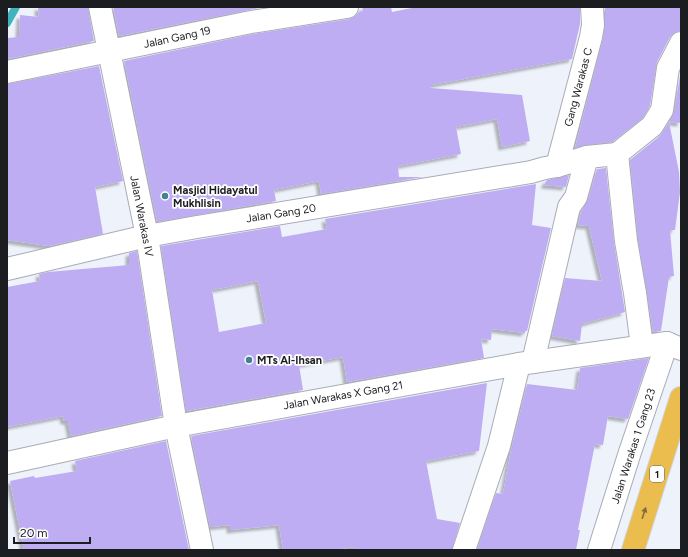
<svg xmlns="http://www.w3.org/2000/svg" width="688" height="557" viewBox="0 0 688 557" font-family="Figtree,sans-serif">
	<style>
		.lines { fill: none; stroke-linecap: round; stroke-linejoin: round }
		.stream { stroke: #40b3bb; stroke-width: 8 }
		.building { fill: #bfadf4; fill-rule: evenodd; filter: url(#shadow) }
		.minor-casing { stroke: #a9acb5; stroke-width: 24 }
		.highway-casing { stroke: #d2d2d2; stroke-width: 24 }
		.minor { stroke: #fff; stroke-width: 22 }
		.highway { stroke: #eabd4e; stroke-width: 22 }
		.oneway { fill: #836d37 }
		.poi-dot { fill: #428196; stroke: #fff; stroke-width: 1.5 }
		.labels { text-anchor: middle; stroke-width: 3.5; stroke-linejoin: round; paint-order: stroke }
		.shield { fill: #fff; stroke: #606163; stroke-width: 1 }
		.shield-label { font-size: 10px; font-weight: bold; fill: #1c1d20 }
		.street-label { font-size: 11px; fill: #1c1d20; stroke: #fff }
		.poi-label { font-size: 11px; font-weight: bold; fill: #1c1d20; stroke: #fff; text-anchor: start }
	</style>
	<defs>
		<filter id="shadow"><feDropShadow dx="-3.5" dy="3.5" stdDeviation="1" flood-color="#0004"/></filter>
	</defs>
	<rect width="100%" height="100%" fill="#eef2fb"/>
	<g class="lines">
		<path class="stream" d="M7,23L16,7"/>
	</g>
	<g class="building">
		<path d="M38,7H88L94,41L7,59V38L19,37L20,15L39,17Z"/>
		<path d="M113,7H264L119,36Z"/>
		<path d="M362,7H391L392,12L417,7H580V24L572,59L431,85V88L522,95L530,141L502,147L497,119L456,127L461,154L398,166L399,177H423L321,194L319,181L274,190L276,201L157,222L124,61L253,34L349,19L355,16L359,12L363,11Z"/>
		<path d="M605,7H681V31L675,32L670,37L657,62L650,106L643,118L612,142L586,145L575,148L603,39L605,24Z"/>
		<path d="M99,66L123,181L95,187L103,234L49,246L7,240V84Z"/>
		<path d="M681,70V123L669,122L674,112Z"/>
		<path d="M669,122L679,172L680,192L675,230H670L674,276L669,277L661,331L653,332L638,239L630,160L660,136Z"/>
		<path d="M606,168L614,242L625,312L582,324L580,341L552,336L565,278L602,281L589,226L578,225L581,212L588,200L597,169Z"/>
		<path d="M569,175L566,187L544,185L547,180Z"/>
		<path d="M536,184L532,225L551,228L527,331H525V333L492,329L491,340L481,339L484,358L347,382L343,357L299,365L303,390L186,411L161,246L280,226L282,237L327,229L325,219ZM258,281L266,323L219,332L212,290Z"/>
		<path d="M137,251L162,416L71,436L68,421H64L63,416L7,427V287L40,281L39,274L48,272L129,265V253Z"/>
		<path d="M649,358L628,419L608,416L603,445L595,444L578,530H580L576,550H477L496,493L503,494L511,450L527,384L577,390L580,368Z"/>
		<path d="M487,383L479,451L426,461L437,519L460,523L452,550H355L354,547L334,550H283L279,525L230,530V525L210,527L191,436Z"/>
		<path d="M166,441L189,550H24L10,481L34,476L35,478L77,471L75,461Z"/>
	</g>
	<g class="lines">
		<g class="minor-casing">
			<g id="minor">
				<path d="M100,7L147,236L176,426L202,550"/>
				<path d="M7,72L251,22L347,7"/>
				<path d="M617,154L652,126L662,110L668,68L681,43"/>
				<path d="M557,166L591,37L593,25L592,7"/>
				<path d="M7,269L147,236L197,227L531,172L545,168L557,166L587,157L617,154L626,241L635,293L642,346"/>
				<path d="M533,362L569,207L576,197L587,157"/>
				<path d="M7,463L176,426L519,364L667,343L681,349"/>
				<path d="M464,550L499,446L519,364"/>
				<path d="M599,550L630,452L667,343"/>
			</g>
		</g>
		<g class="highway-casing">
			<path id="highway" d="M633,550L681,398"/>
		</g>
		<use href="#minor" class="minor"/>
		<use href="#highway" class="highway"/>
	</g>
	<defs><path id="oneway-solid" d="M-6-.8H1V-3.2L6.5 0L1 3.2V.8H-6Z"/></defs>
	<use class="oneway" href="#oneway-solid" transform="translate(644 513) rotate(-72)"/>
	<g class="poi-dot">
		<circle cx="165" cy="196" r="4"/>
		<circle cx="249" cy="360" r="4"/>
	</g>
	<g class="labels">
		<rect class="shield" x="650" y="466" width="14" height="16" rx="3"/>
		<g class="shield-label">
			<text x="657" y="478">1</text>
		</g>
		<g class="street-label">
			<text transform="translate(177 37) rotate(-12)" y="4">Jalan Gang 19</text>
			<text transform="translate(578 87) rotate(-75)" y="4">Gang Warakas C</text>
			<text transform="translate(281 213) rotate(-9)" y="4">Jalan Gang 20</text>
			<text transform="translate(142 216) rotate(79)" y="4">Jalan Warakas IV</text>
			<text transform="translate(343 395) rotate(-10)" y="4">Jalan Warakas X Gang 21</text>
			<text transform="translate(633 446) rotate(-72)" y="4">Jalan Warakas 1 Gang 23</text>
		</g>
		<g class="poi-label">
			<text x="173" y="194">Masjid Hidayatul<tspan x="173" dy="13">Mukhlisin</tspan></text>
			<text x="257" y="364">MTs Al-Ihsan</text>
		</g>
	</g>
	<rect width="688" height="557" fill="none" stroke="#1c1d20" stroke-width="16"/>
	<path d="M14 537v6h76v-6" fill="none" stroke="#1c1d20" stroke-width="2"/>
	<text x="20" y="537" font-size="12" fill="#1c1d20" stroke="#ffffff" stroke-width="3" paint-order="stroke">20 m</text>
</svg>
